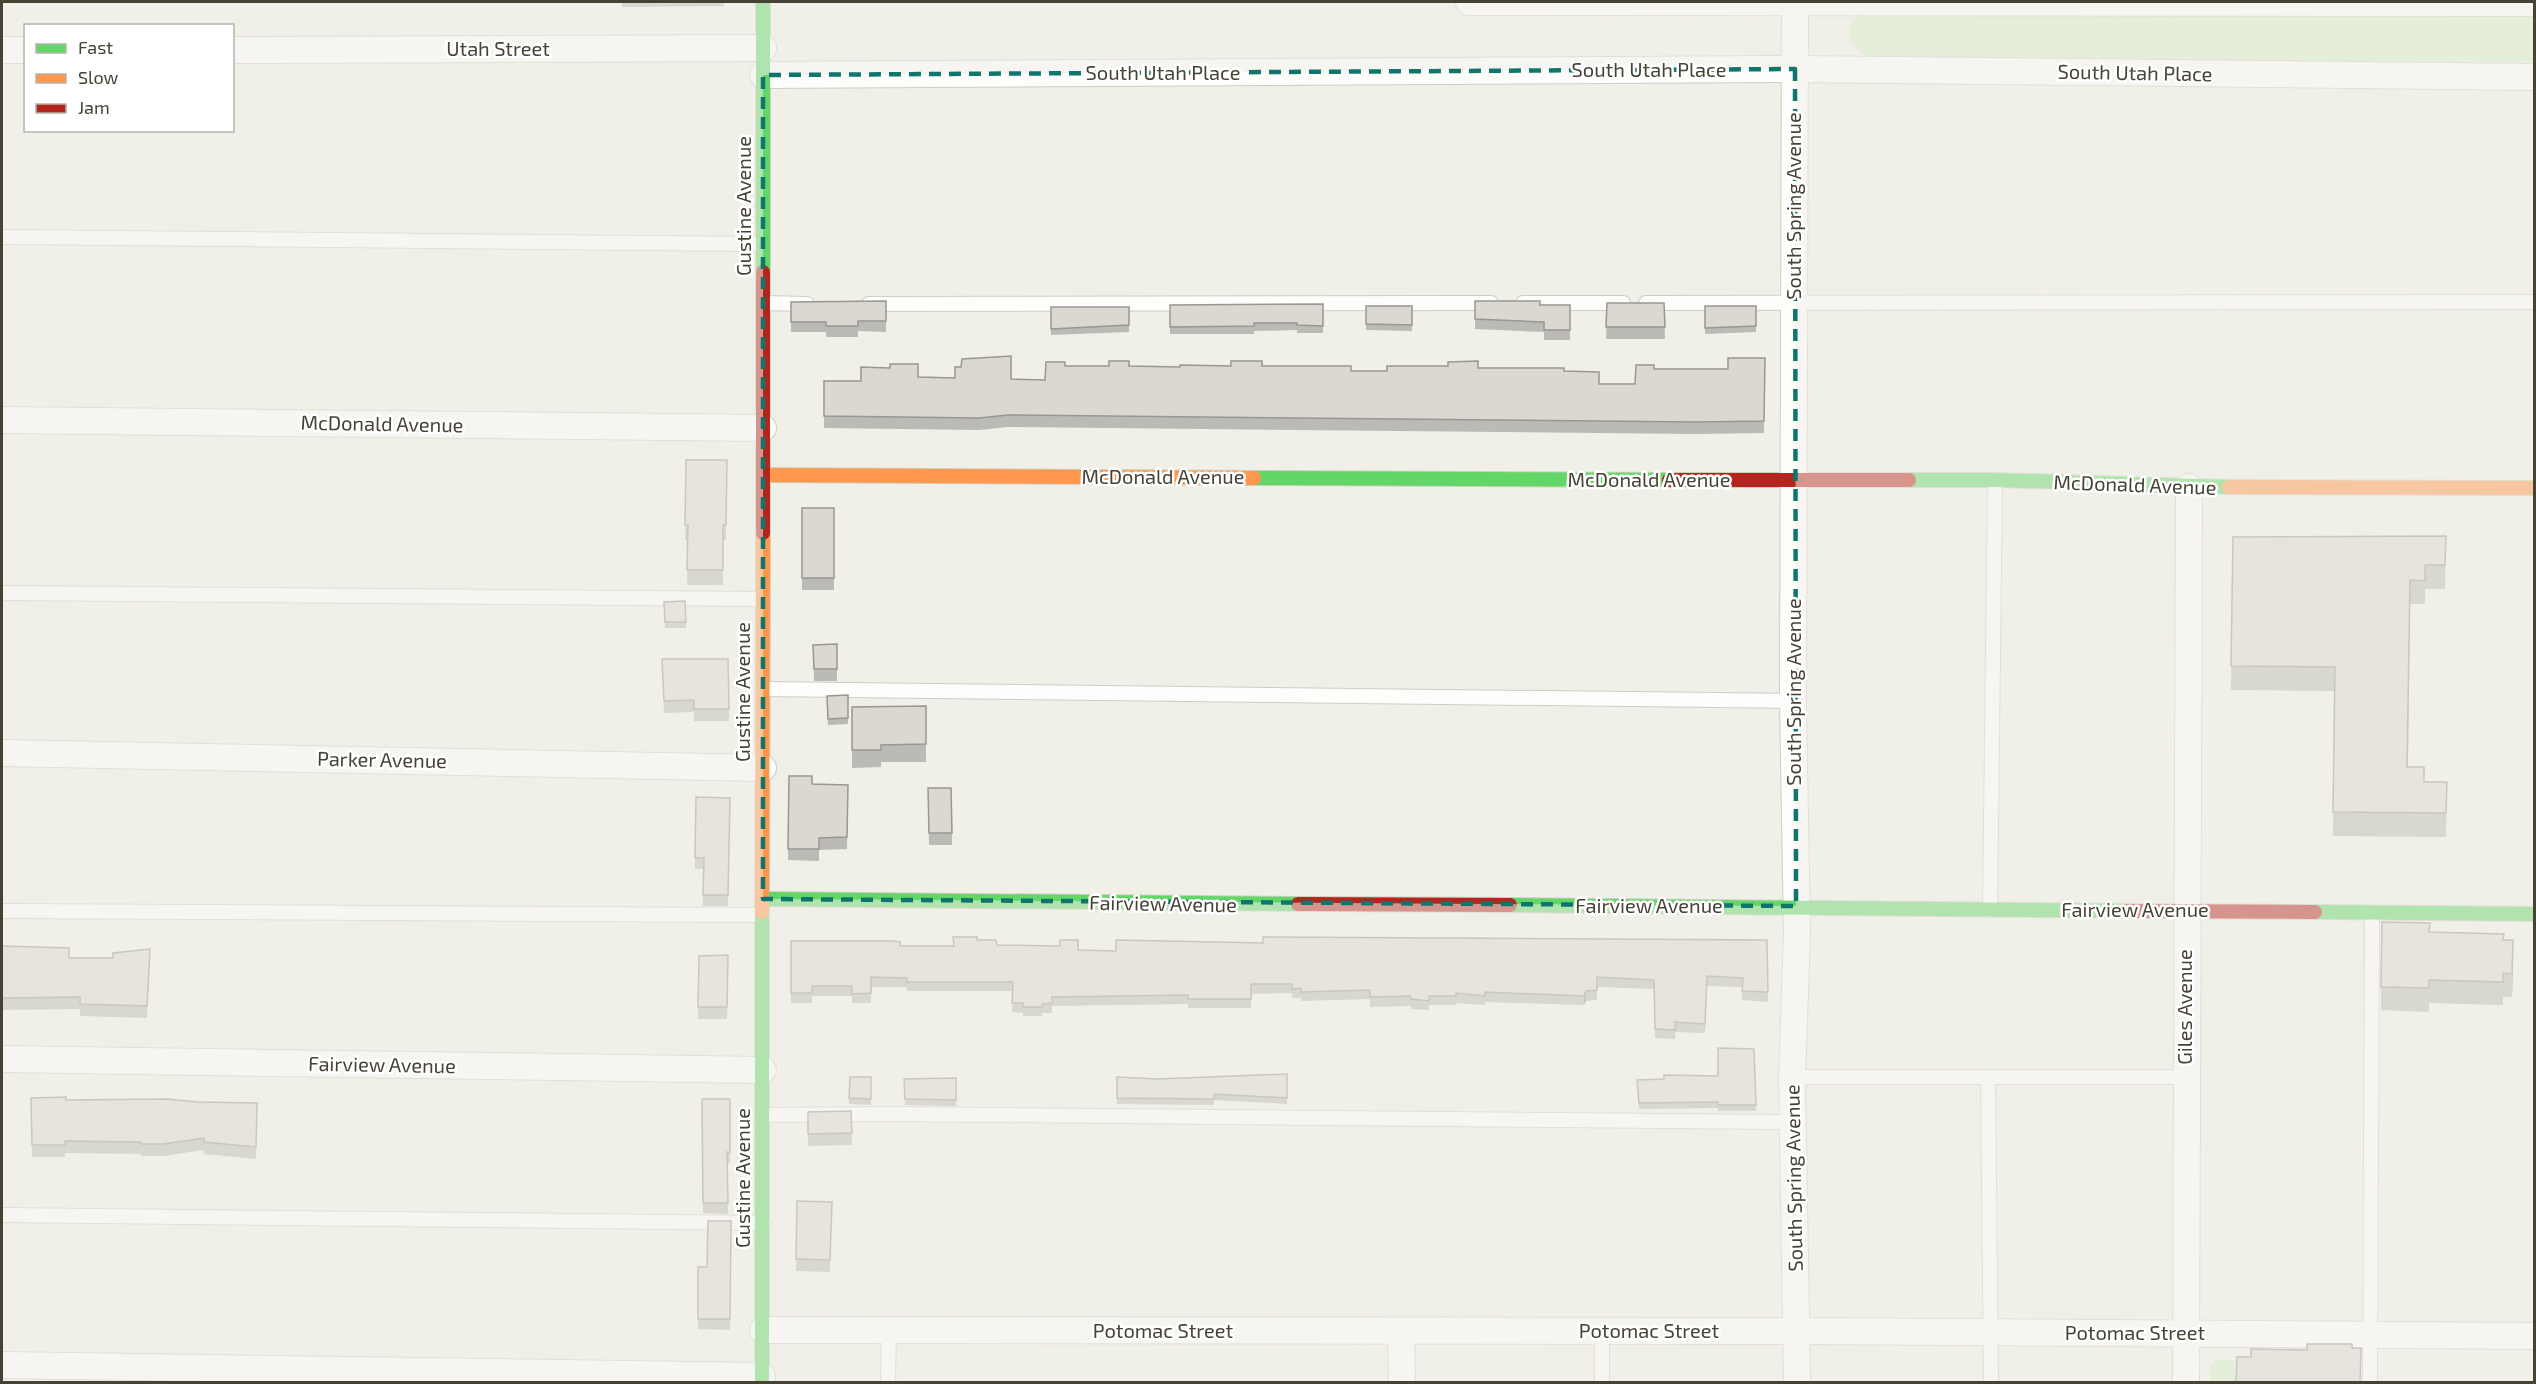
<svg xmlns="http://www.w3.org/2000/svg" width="2536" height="1384" viewBox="0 0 2536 1384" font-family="'Exo 2',sans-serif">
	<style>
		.green { fill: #d8edc6 }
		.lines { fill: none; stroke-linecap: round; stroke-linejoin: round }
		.lane-casing { stroke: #cecdc6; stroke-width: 16 }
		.street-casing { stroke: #cecdc6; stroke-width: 28 }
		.fast-casing { stroke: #d0cebf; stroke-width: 16 }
		.slow-casing { stroke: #d0cebf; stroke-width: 16 }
		.jam-casing { stroke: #d0cebf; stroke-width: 16 }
		.lane { stroke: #fdfdfc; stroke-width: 14 }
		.street { stroke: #fdfdfc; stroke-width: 26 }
		.fast { stroke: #63d668; stroke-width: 14 }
		.slow { stroke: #ff974d; stroke-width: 14 }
		.jam { stroke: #b3261e; stroke-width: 14 }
		.wall { fill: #bbbab4 }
		.shaded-wall { fill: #999792 }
		.building { fill: #dad8d1; stroke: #999792; stroke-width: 1.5 }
		.marked { fill: none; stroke: #0f766e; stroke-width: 4.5; stroke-dasharray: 12 8; stroke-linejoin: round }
		.labels { text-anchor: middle; stroke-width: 5; stroke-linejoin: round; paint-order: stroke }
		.street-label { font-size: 20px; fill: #474334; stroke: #fff }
	</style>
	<rect width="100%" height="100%" fill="#f0efe8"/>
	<g class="green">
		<path d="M1865,10L2534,13V62L1877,59C1850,54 1838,25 1865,10Z"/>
		<path d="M2216,1360H2342L2237,1382H2211L2210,1365Z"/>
	</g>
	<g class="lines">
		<g class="lane-casing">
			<g id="lane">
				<path d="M2,237L763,244"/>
				<path d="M763,303L807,304"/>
				<path d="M1523,303H1623"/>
				<path d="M1646,303L2534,302"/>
				<path d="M869,304L1491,303"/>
				<path d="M2,593L763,599"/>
				<path d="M763,689L1793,701"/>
				<path d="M1990,910L1995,480"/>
				<path d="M2,911L763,915"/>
				<path d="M1792,1077H2185"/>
				<path d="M1988,1077L1991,1382"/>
				<path d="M763,1115L889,1114L1792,1122"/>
				<path d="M2,1215L763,1223"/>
				<path d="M888,1382L889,1330"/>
				<path d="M1602,1382V1331"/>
				<path d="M2370,1382L2372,913"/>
			</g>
		</g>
		<g class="street-casing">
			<g id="street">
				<path d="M1469,2L2534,3"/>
				<path d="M1795,2L1793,701L1797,933L1792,1077L1797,1382"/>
				<path d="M2,50H26"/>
				<path d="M232,50L763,48"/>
				<path d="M763,75L1795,69L2534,77"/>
				<path d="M2,420L763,428"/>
				<path d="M2,753L763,768"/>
				<path d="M2,1059L763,1070"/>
				<path d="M763,1330L1797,1331L2534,1336"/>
				<path d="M1401,1332L1402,1382"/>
				<path d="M2,1365L762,1376"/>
				<path d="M2186,1382L2189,487"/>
			</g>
		</g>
		<g class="fast-casing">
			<g id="fast">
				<path d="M763,272V2"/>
				<path d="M1254,478L1669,480"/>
				<path d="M1909,480H1995L2229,487"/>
				<path d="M763,899L1298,904"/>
				<path d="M1510,905L2127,911"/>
				<path d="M2315,912L2534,914"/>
				<path d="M762,1382V912"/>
			</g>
		</g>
		<g class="slow-casing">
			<g id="slow">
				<path d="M763,475L1254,478"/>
				<path d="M2229,487L2534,488"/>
				<path d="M762,912L763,533"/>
			</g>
		</g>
		<g class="jam-casing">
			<g id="jam">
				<path d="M1669,480H1909"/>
				<path d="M763,533V272"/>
				<path d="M1298,904L1510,905"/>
				<path d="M2127,911L2315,912"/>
			</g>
		</g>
		<use href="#lane" class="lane"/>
		<use href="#street" class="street"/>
		<use href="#fast" class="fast"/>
		<use href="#slow" class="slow"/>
		<use href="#jam" class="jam"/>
	</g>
	<g class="wall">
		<path d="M622,2H724V6L622,7Z"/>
		<path d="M886,301V332L858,331V337H826V332H791V302Z"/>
		<path d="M1475,301L1540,305H1570V340H1544V332L1475,329Z"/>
		<path d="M1607,303H1664L1665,339H1606Z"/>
		<path d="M1323,304V333H1297V330L1254,331V334H1170V305Z"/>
		<path d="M1366,306H1412V331L1366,330Z"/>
		<path d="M1705,306H1756V332L1705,334Z"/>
		<path d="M1051,307H1129V332L1051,335Z"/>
		<path d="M1765,358L1764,433L1696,434L1008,427L979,430L824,428V381H861L918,377L1045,380L1065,366L1180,367L1262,366L1351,371H1387L1478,368L1564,371L1599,384H1635L1654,369H1728Z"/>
		<path d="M686,460H727L726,540H723V585H687L688,540H685Z"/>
		<rect x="802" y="508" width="32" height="82"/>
		<path d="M2446,536L2445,589H2425V604H2410L2408,767L2424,782H2447L2446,837L2333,836L2334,691L2231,690L2233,537Z"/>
		<path d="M664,602L686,622V628H665Z"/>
		<path d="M837,644V681H814L813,645Z"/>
		<path d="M662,659H728L729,721H694V712L664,713Z"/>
		<path d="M848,695V724L828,725L827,696Z"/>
		<path d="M926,706V762H881V767L852,768V707Z"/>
		<path d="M789,776L812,784L848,785L847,849L819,850V861L788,860Z"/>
		<path d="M928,788H951L952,845H929Z"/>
		<path d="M696,797L730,798L728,906H703V869H695Z"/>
		<path d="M2430,932L2504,940L2513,964L2512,997H2503V1005L2429,1003V1012L2381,1010V987Z"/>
		<path d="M977,940L997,945L1078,950L1116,951L1263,943L1767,940L1768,1002L1742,1000V987L1707,986L1705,1033L1675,1032V1039L1655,1038L1654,989L1597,987V1000L1586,1001L1584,1005L1485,1002V1005L1456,1003V1005H1429V1010L1411,1009L1410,1006L1370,1007V999L1301,1001V998H1292V993L1251,994V1008H1188V1004L1052,1006V1013H1042V1016H1023V1013L1012,1012L1013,991H907V987H871V1003H852V996H812V1003H791V941L900,946H954Z"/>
		<path d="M2,946L69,958L150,961L147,1018L80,1016V1009L2,1010Z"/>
		<path d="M728,955L727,1019H698L699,956Z"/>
		<path d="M1754,1049L1756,1111H1718V1108L1639,1109L1637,1080L1718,1076Z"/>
		<path d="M1287,1074V1104L1214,1100V1105L1117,1104V1077L1158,1079Z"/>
		<path d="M850,1077H871V1105L849,1104Z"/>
		<path d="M956,1078V1106L905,1105L904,1079Z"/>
		<path d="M31,1098L257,1115L256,1159L204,1154V1150L163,1156H141V1154L65,1153V1157H32Z"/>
		<path d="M702,1099H730V1163H727L728,1214L703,1213Z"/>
		<path d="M851,1111L852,1145L808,1146V1112Z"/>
		<path d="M797,1201L832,1202L830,1272L796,1271Z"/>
		<path d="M731,1221L730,1330L698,1329V1267H707Z"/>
	</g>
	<g class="shaded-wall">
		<path d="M2513,940V964L2512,997V974Z"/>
		<path d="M1586,991V1001L1584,1005V996Z"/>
	</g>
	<g class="building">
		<path d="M886,301V321H858V326H826V322H791V302Z"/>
		<path d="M1475,301H1540V305H1570V330H1544V322L1475,319Z"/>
		<path d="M1607,303H1664L1665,327H1606Z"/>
		<path d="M1323,304V326L1297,325V323H1254V326L1170,327V305Z"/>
		<path d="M1366,306H1412V325L1366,324Z"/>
		<path d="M1705,306H1756V326L1705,328Z"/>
		<path d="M1051,307H1129V325L1051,329Z"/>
		<path d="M1011,356V379L1045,380L1046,362H1065V366H1109V361H1129V366L1180,367V365L1231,366V361H1262V366H1351V371H1387V366H1448V362L1478,361V368H1564V371L1599,372V384H1635L1636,365H1654V369H1728V358H1765L1764,421L1696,422L1008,415L979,418L824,416V381H861V367L890,368V364H918V377L955,378V367H961L962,359Z"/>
		<path d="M686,460H727L726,525H723V570H687L688,525H685Z"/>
		<rect x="802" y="508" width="32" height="70"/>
		<path d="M2446,536L2445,565H2425V581L2410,580L2407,767H2424V782H2447L2446,813L2333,812L2335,667L2231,666L2233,537Z"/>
		<path d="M685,601L686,622H665L664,602Z"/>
		<path d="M837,644V669H814L813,645Z"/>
		<path d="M662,659H728L729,709H694V700L664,701Z"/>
		<path d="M848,695V718L828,719L827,696Z"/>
		<path d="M926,706V744L881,745V750H852V707Z"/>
		<path d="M789,776H812V784L848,785L847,837L819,838V849H788Z"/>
		<path d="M928,788H951L952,833H929Z"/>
		<path d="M696,797L730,798L728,895H703L704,858H695Z"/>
		<path d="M2382,922L2430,923L2429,932L2504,934L2503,940H2513L2512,974L2503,973V982L2429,980V988L2381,987Z"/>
		<path d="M953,937H977V940H996L997,945L1060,946V940H1078V950L1116,951V940L1263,943V937L1767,940L1768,992L1742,991L1743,978L1707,976L1705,1024L1675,1022V1030L1655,1029L1654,980L1597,977V990L1586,991L1584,996L1485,992V996L1456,993V996H1429V1001L1411,999L1410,996L1370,997V990L1301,992V988L1292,989V984H1251V999H1188V995L1052,997V1003L1042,1004V1007H1023V1003H1012L1013,982H907V978L871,977V993L852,994V986H812V993H791V941H894L900,942V946H954Z"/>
		<path d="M2,946L69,948V958H113V953L150,949L147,1006L80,1004V997L2,998Z"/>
		<path d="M728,955L727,1007H698L699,956Z"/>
		<path d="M1718,1048L1754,1049L1756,1105H1718V1102L1639,1103L1637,1080L1664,1079V1075L1718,1076Z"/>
		<path d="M1287,1074V1098L1214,1094V1099L1117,1098V1077L1158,1079Z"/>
		<path d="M850,1077H871V1099L849,1098Z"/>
		<path d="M956,1078V1100L905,1099L904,1079Z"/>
		<path d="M66,1097V1100L167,1099L198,1102L257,1103L256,1147L204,1142V1138L163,1144H141V1142L65,1141V1145H32L31,1098Z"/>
		<path d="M702,1099H730V1152H727L728,1203H703Z"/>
		<path d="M851,1111L852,1133L808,1134V1112Z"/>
		<path d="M797,1201L832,1202L830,1260L796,1259Z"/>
		<path d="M708,1221H731L730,1319H698V1267H707Z"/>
		<path d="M2307,1344H2352V1348H2361L2360,1383H2236L2237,1357H2251V1349L2307,1350Z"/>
	</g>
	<path d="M0 0H2536V1384H0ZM1795,69L1796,906L763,899V75Z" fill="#f0efe8" fill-opacity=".55" fill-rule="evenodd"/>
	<path class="marked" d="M1795,69L1796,906L763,899V75Z"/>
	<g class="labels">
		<g class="street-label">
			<text x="498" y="56">Utah Street</text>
			<text x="1649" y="77">South Utah Place</text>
			<text x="1163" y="80">South Utah Place</text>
			<text transform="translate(2135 73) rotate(1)" y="7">South Utah Place</text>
			<text transform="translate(744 206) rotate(-90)" y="7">Gustine Avenue</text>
			<text transform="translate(1794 206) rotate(-90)" y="7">South Spring Avenue</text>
			<text transform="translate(382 424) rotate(1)" y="7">McDonald Avenue</text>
			<text x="1163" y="484">McDonald Avenue</text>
			<text x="1649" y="487">McDonald Avenue</text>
			<text transform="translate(2135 485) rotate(2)" y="7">McDonald Avenue</text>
			<text transform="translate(743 692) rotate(-90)" y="7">Gustine Avenue</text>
			<text transform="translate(1794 692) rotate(-90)" y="7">South Spring Avenue</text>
			<text transform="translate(382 760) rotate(1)" y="7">Parker Avenue</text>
			<text transform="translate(1163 904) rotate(1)" y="7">Fairview Avenue</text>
			<text x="1649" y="913">Fairview Avenue</text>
			<text x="2135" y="917">Fairview Avenue</text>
			<text transform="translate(2185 1007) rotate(-90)" y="7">Giles Avenue</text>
			<text transform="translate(382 1065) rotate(1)" y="7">Fairview Avenue</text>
			<text transform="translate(743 1178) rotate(-90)" y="7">Gustine Avenue</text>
			<text transform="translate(1794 1178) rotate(-91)" y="7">South Spring Avenue</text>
			<text x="1163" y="1338">Potomac Street</text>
			<text x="1649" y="1338">Potomac Street</text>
			<text x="2135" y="1340">Potomac Street</text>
		</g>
	</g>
	<rect width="2536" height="1384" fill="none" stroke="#474334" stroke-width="6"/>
	<rect x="24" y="24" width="210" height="108" fill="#ffffff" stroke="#b5b4ae" stroke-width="1.5"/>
	<rect x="36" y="44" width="30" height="9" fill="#63d668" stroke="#b5b4ae" stroke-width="1.5"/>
	<text x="78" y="54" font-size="18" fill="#474334">Fast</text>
	<rect x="36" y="74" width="30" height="9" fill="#ff974d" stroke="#b5b4ae" stroke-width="1.5"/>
	<text x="78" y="84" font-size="18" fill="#474334">Slow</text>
	<rect x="36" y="104" width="30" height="9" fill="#b3261e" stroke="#b5b4ae" stroke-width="1.5"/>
	<text x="78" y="114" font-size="18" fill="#474334">Jam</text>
</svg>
